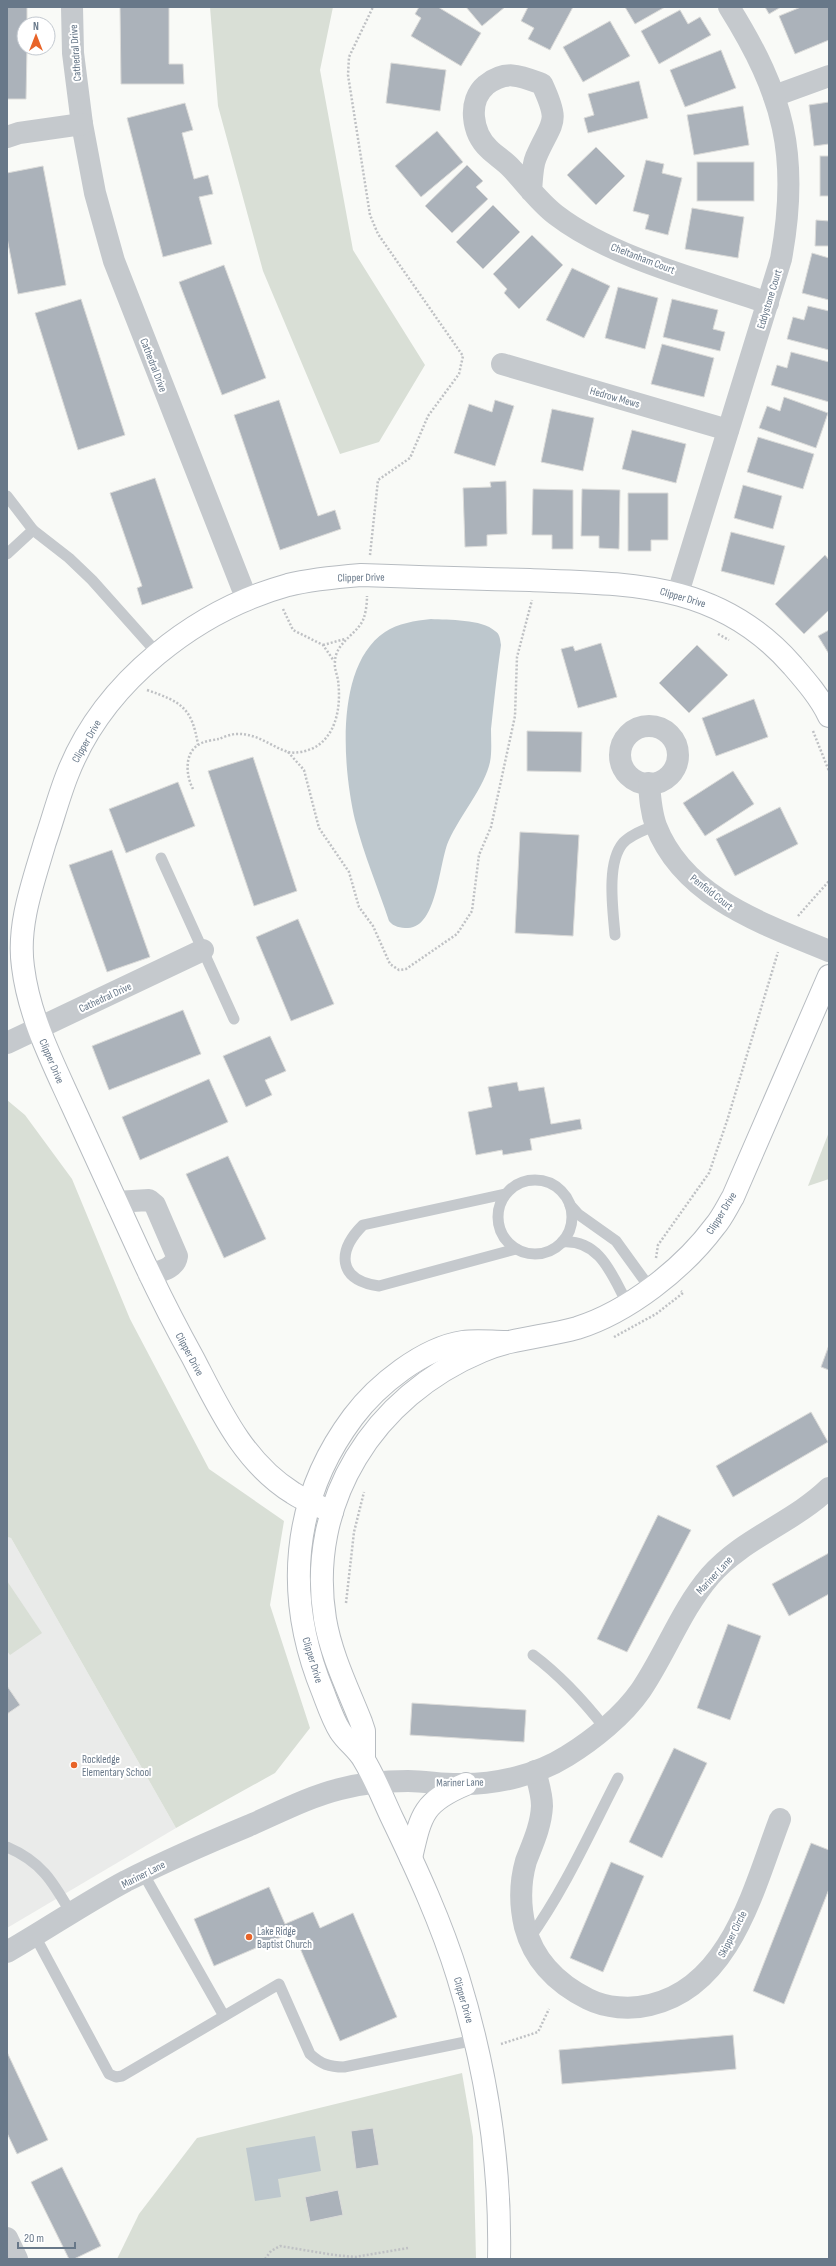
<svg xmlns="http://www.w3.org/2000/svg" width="836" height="2266" viewBox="0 0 836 2266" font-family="'Sofia Sans Condensed',sans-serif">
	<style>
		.built { fill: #eaebea }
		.green { fill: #d9dfd6 }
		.water { fill: #bdc7cd }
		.building { fill: #abb2ba; stroke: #dbdbd9 }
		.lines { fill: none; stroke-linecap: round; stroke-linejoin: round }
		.secondary-casing { stroke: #b7bcc1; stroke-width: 24 }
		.path { stroke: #bfc1c4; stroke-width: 2.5; stroke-dasharray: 2 2; stroke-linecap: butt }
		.lane { stroke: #c5c9cd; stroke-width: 11 }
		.street { stroke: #c5c9cd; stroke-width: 22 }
		.secondary { stroke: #fff; stroke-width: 22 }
		.poi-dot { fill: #e86429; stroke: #fff; stroke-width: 1.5 }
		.labels { text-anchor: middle; stroke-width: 4; stroke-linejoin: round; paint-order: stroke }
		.street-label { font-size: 11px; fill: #687889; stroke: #fff }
		.poi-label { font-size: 11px; fill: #687889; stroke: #fff; text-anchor: start }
	</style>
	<rect width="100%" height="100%" fill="#f9faf7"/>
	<path class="built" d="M7,1537L11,1538L176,1828L7,1928Z"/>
	<g class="green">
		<path d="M210,7H333L320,70L353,250L425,365L379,442L340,454L263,271L218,106Z"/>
		<path d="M7,1100L25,1115L72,1179L130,1319L209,1469L284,1521L270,1605L310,1728L275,1773L176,1828L11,1538L7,1537Z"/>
		<path d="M829,1132V1179L808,1186Z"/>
		<path d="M7,1581L42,1633L10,1655L7,1651Z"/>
		<path d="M462,2073L473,2137L476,2259H117L139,2214L197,2138Z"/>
	</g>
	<g class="water">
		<path d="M431,619C448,620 482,619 495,631C500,634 500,639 501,645C497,673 494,701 491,729C491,740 492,752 490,762C485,786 460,816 449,840C439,860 438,927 408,928C400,928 394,927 389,921C378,888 364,855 355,820C343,769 334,666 385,632C398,623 415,621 431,619Z"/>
		<path d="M315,2136L321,2171L278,2179L281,2197L255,2201L246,2148Z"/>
	</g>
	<g class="building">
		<path d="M7,7H27V24H24V48H27L26,99H7Z"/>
		<path d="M120,7H169V64H183L184,84H121Z"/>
		<path d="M419,7H438L481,33L461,66L411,36L421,18L415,14Z"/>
		<path d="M466,7H505L482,26Z"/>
		<path d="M528,7H573L550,50L528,39L534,28L521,21Z"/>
		<path d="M625,7H665L635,24Z"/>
		<path d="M765,7H781L769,14Z"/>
		<path d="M801,7H829V40L795,54L779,16Z"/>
		<path d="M680,10L688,24L700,17L711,35L659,64L641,31Z"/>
		<path d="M610,21L630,56L583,82L563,47Z"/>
		<path d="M721,50L736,88L685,107L670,70Z"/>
		<path d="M391,63L446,70L440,111L386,103Z"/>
		<path d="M639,81L648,118L588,133L584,118L594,115L588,94Z"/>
		<path d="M829,102V144L814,146L809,105Z"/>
		<path d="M185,103L193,130L182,133L194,179L208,175L213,194L199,197L212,244L163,257L127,118Z"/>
		<path d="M743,106L749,145L694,155L687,115Z"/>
		<path d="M437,131L463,162L421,197L395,166Z"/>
		<path d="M596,147L625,176L596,205L567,175Z"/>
		<rect x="820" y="156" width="9" height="40"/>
		<path d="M646,160L664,164L662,173L682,178L668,235L645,229L649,215L633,211Z"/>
		<rect x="697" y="162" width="57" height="39"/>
		<path d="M467,165L483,181L476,187L488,199L452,233L425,206Z"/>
		<path d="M43,166L66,285L18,294L7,238V173Z"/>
		<path d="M493,205L520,232L483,269L456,242Z"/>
		<path d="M692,208L744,217L738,258L685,249Z"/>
		<path d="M829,211V246H815L816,220L829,221Z"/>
		<path d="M532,235L563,265L519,309L504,293L507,289L493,274Z"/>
		<path d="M812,253L829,258V300L802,293Z"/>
		<path d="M224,265L266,378L222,395L179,282Z"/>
		<path d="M572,268L610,286L584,338L546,320Z"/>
		<path d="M618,287L658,298L645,349L605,338Z"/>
		<path d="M81,299L125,435L78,450L35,313Z"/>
		<path d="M672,299L718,310L713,329L725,332L720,351L663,337Z"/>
		<path d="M808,306L829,311V350L787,339L793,317L804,320Z"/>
		<path d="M662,344L714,358L704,397L651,384Z"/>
		<path d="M791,352L829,362V402L771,385L777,365L787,368Z"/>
		<path d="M784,397L828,413L816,448L759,428L767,406L780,411Z"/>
		<path d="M279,400L318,516L335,510L341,529L280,550L234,415Z"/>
		<path d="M495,400L514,406L495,466L454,453L469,404L492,412Z"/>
		<path d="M552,409L594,418L583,471L541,462Z"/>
		<path d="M632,430L686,444L676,483L622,469Z"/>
		<path d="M758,437L814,454L803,489L747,472Z"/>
		<path d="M155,478L193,588L142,605L137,588L142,586L110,493Z"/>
		<path d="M506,481L507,534L487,535V546L465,547L463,488L491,487L490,482Z"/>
		<path d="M743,485L782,496L773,529L734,518Z"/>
		<path d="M533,489L573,490V549H552V535H532Z"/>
		<path d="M582,489L620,490L619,549L599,548V536H581Z"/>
		<path d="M628,493H668V540H651V551H628Z"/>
		<path d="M731,532L785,546L774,585L721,571Z"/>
		<path d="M825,555L829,560V610L804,634L775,604Z"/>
		<path d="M829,630V654L818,636Z"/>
		<path d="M601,643L617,697L578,708L561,649L573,646L575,651Z"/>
		<path d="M697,645L728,675L689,713L659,683Z"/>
		<path d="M754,699L768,737L716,756L702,718Z"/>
		<path d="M527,731L582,732L581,772L527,771Z"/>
		<path d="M253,757L297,891L254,906L208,771Z"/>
		<path d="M733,771L754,804L705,836L683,803Z"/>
		<path d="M178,782L195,826L126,853L109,809Z"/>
		<path d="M780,807L798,844L735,876L716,839Z"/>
		<path d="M520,832L579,835L573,936L515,933Z"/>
		<path d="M112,850L150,957L107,972L69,865Z"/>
		<path d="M298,919L334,1004L291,1021L256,937Z"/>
		<path d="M183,1010L201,1054L109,1090L92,1046Z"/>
		<path d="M270,1036L286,1071L265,1080L272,1095L246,1107L223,1056Z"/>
		<path d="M209,1079L228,1122L140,1160L122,1117Z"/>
		<path d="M517,1082L519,1091L544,1087L551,1124L580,1119L582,1129L530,1139L532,1150L503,1155L502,1150L476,1155L468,1112L492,1107L488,1087Z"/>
		<path d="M228,1156L266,1239L224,1258L186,1174Z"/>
		<path d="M829,1345V1370L821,1367Z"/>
		<path d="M811,1412L828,1442L733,1497L716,1466Z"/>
		<path d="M658,1515L691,1530L627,1652L597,1639Z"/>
		<path d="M829,1553V1594L789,1616L772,1584Z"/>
		<path d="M728,1624L761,1636L730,1720L697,1708Z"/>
		<path d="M7,1686L20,1705L7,1714Z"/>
		<path d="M412,1703L526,1710L524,1742L410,1735Z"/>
		<path d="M674,1748L707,1763L662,1858L629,1842Z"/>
		<path d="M811,1843L829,1850V1889L784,2004L753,1991Z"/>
		<path d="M611,1862L644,1876L603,1972L570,1958Z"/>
		<path d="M269,1887L285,1924L313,1912L320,1928L353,1913L397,2017L340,2041L293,1932L214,1966L194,1919Z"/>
		<path d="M733,2035L736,2069L562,2084L559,2050Z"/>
		<path d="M7,2052L48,2140L17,2154L7,2133Z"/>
		<path d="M373,2128L379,2165L356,2169L351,2131Z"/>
		<path d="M62,2167L101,2246L74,2259H69L31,2182Z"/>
		<path d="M338,2190L343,2215L310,2222L305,2197Z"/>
	</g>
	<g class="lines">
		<g class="secondary-casing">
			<g id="secondary">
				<path d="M332,1512C319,1506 305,1501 293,1493C243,1462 219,1408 193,1358C173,1322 155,1286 138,1249C116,1201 94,1153 72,1105C52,1061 29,1016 23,967C17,925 33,883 45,842C53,819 59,795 68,773C104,682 195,611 288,585C312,579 336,577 361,575C417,577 474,579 530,580C632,584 719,582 792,665C805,680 820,697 829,716"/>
				<path d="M364,1758V1731L361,1722C348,1689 331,1655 325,1619C306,1502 374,1396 482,1351C512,1338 545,1337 577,1328C628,1312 683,1269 715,1226C722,1218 727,1207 733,1197L829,976"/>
				<path d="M411,1858C421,1814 423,1802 466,1784"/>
				<path d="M499,2259C501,2165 486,2068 458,1977C441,1922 417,1870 392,1818C383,1799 375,1778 364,1760C358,1749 347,1742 340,1731C333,1720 328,1705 323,1692C284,1597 291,1500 353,1417C377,1385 423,1348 463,1342C477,1340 492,1342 506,1342"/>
			</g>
		</g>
		<g class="path">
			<path d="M370,555L378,480L410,458L428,416L459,374L463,356L378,234L370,215L348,75L349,57L373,7"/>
			<path d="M283,609L293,630L323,645L334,661"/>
			<path d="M718,634L729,640"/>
			<path d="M323,645L345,639"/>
			<path d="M147,690C182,702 192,708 198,745"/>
			<path d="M813,731L829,771"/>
			<path d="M288,752L304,770L319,828L349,872L359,907L373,926L390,964L399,970L406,969L457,934L472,911L479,855L491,827L515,716L517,657L532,600"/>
			<path d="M193,789C186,776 184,754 198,745C204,741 213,740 219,739C224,737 231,734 236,734C257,733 270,746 288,752C296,754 309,751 317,746C338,732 341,703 338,680C337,674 334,668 335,662C335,643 356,635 363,620C366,613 367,603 367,596"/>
			<path d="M798,916L829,881"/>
			<path d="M656,1258L658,1245L709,1173L727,1121L778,952"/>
			<path d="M614,1337L656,1314L683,1293L681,1291"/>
			<path d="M346,1603L354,1532L364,1492"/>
			<path d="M501,2044L538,2032L549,2009"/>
			<path d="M265,2259L271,2251L280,2246L334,2255L355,2257L408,2248"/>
		</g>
		<g class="lane">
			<path d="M7,496L33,530L7,554"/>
			<path d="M33,530L69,558L92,580L158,654"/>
			<path d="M161,858L234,1019"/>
			<path d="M615,935C613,910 606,863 623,843C631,834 645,830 656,825"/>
			<circle cx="535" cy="1217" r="37"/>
			<path d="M505,1194L363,1225C337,1251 337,1280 379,1286L516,1249"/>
			<path d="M570,1205L578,1214L616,1241L650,1288"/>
			<path d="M562,1242C600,1239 612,1275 627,1303"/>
			<path d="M533,1655C561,1676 583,1700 605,1728"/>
			<path d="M7,1847C42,1862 53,1882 71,1913"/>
			<path d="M143,1873L224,2016"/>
			<path d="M35,1936L109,2074L116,2077L122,2076L279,1984L310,2054C321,2064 329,2067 344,2067L475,2040"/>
			<path d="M529,1939C565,1889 590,1832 618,1778"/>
		</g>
		<g class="street">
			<path d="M72,7L73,53L82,124L95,193L114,261L247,600"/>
			<path d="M774,96L829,76"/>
			<path d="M7,137L19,133L82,124"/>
			<path d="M531,191C532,181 532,166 536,157C552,120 561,125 542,84C521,76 506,69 486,85C467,101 472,133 489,149C496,156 505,161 512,169C527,185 539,202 556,215C612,258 701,280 768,303"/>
			<path d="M502,364L728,430"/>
			<path d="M678,593L781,259C800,156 784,95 729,7"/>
			<circle cx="649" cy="755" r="29"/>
			<path d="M649,783C650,798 651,812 656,826C684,898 764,924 829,951"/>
			<path d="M7,1043L203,950"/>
			<path d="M116,1202L149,1200L155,1205L177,1256C175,1269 160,1271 149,1275"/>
			<path d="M535,1771C538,1782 542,1794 542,1806C541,1826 533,1843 526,1861C520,1882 520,1906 525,1927C534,1961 558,1984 588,1999C606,2008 630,2010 650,2005C731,1987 754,1887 780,1819"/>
			<path d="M7,1952C47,1929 85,1903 126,1881C166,1861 207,1843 248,1826C278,1813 308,1797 340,1789C362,1783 385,1781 408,1781C427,1781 445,1785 463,1784C498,1784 537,1775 567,1756C593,1740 623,1716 641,1690C666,1653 681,1610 710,1576C743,1538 793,1523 829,1488"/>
			<path d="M7,2238L17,2259"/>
		</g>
		<use href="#secondary" class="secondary"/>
	</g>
	<g class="poi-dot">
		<circle cx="74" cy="1765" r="4"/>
		<circle cx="249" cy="1937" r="4"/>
	</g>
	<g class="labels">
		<g class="street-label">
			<text transform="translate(75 53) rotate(-94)" y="4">Cathedral Drive</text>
			<text transform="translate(643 258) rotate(21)" y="4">Cheltanham Court</text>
			<text transform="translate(769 299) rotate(-73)" y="4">Eddystone Court</text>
			<text transform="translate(154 365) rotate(69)" y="4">Cathedral Drive</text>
			<text transform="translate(615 397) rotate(16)" y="4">Hedrow Mews</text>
			<text transform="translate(361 577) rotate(-1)" y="4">Clipper Drive</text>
			<text transform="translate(683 597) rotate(16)" y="4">Clipper Drive</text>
			<text transform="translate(86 741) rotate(-60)" y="4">Clipper Drive</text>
			<text transform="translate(712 892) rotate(38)" y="4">Penfold Court</text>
			<text transform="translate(105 997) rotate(-25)" y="4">Cathedral Drive</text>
			<text transform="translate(52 1061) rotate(67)" y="4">Clipper Drive</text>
			<text transform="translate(721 1213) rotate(-58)" y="4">Clipper Drive</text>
			<text transform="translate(190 1354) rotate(62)" y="4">Clipper Drive</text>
			<text transform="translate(714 1575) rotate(-47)" y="4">Mariner Lane</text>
			<text transform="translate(313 1660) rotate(73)" y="4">Clipper Drive</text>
			<text transform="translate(460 1782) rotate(-1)" y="4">Mariner Lane</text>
			<text transform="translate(143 1874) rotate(-27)" y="4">Mariner Lane</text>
			<text transform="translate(732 1934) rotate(-63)" y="4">Skipper Circle</text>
			<text transform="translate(464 2000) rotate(74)" y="4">Clipper Drive</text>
		</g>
		<g class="poi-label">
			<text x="82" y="1763">Rockledge<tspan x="82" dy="13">Elementary School</tspan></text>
			<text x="257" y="1935">Lake Ridge<tspan x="257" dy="13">Baptist Church</tspan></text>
		</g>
	</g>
	<rect width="836" height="2266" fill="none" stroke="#687889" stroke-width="16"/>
	<g transform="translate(36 36)"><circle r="19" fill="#ffffff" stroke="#c3c9d0"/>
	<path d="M0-3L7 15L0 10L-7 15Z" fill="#e86429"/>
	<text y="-6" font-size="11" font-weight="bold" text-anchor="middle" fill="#687889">N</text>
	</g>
	<path d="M18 2242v6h57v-6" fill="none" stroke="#687889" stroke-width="2"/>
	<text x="24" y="2242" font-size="12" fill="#687889" stroke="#ffffff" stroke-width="3" paint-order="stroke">20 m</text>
</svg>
